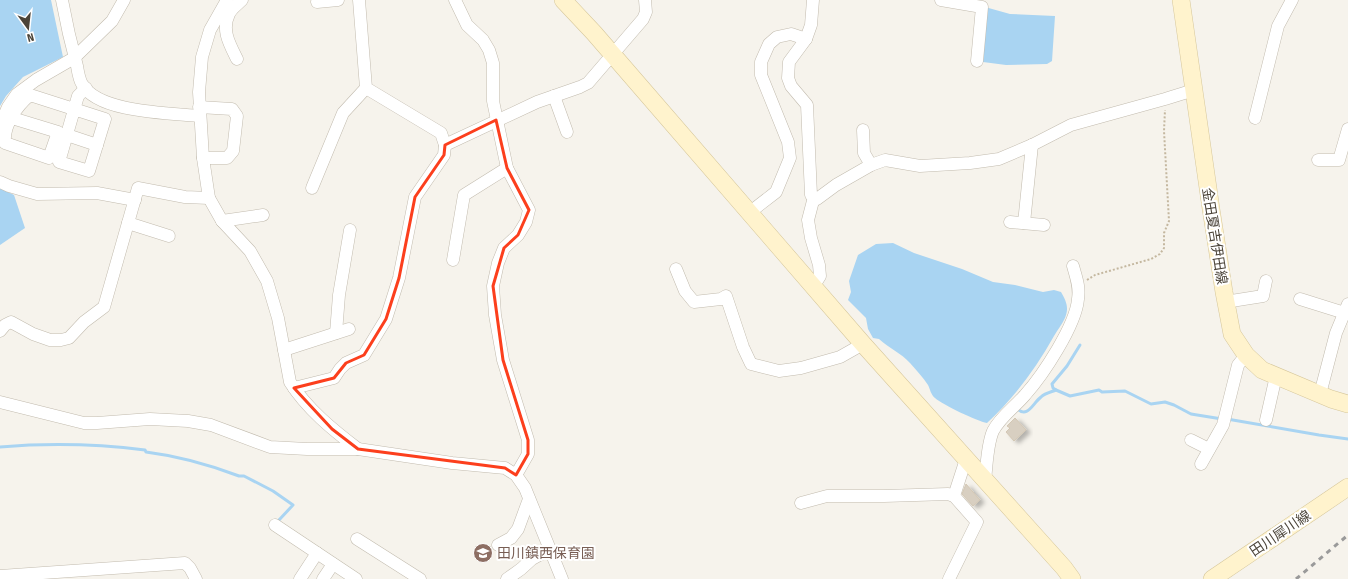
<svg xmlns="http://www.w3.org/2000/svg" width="1348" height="579" viewBox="0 0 1348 579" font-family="'Fira Sans Condensed','Noto Sans JP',sans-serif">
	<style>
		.water { fill: #a9d4f2 }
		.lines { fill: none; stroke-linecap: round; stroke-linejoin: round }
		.stream { stroke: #a9d4f2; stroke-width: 3 }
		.building { fill: #d8cfc1; stroke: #d3c7b4; filter: url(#shadow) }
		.street-casing { stroke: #c2bbae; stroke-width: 13 }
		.secondary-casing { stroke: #d6c79b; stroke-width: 18 }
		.path { stroke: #c4b79f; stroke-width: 2; stroke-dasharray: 2 2; stroke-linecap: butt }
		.street { stroke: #fff; stroke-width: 12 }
		.secondary { stroke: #fff3cd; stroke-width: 17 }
		.rail { stroke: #9a9a9a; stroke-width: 3; stroke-dasharray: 5 5; stroke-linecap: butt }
		.marked { fill: none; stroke: #fc3f1d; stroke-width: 3; stroke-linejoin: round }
		.labels { text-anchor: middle; stroke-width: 4; stroke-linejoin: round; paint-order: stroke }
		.street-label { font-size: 14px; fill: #4b4439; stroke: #fff }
		.education-label { font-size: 14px; fill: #785e54; stroke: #fff; text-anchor: start }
	</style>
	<defs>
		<filter id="shadow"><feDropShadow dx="4.5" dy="2.5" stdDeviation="2" flood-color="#0004"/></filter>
	</defs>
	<rect width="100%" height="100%" fill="#f6f3ec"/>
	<g class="water">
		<path d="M0,0H51L63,57L23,77L6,96L0,106Z"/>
		<path d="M985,7L1010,14L1055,16L1052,61L1047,64L1006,65L983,62Z"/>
		<path d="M0,188L14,195L25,228L0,245Z"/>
		<path d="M893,243L914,253L962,269L993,282L1015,285L1043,292L1054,290L1061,292C1065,299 1069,306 1066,315C1064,322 1058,329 1054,336C1036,368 1015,397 987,423C977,421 943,405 935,398C931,395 930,389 928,385C923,377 916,370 910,363C901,353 889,348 879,339L873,338L868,329L866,318L848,300L851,292L849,281L858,255L876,244Z"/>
	</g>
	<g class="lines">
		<g class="stream">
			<path d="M1056,390L1053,388L1052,384L1067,366L1080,345"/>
			<path d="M1016,408C1028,419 1032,404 1041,397C1045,393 1051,392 1056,390L1070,396L1099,390L1102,392L1125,391L1151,404L1165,402L1174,405L1191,414L1222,419"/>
			<path d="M1227,419L1319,435L1348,439"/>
			<path d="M0,447C48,443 97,444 145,450L146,452C178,456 210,465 239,476H244L273,491L293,505L279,520"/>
		</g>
	</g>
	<g class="building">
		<path d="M1015,418L1026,430L1014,441L1006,432L1010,428L1007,426Z"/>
		<path d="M966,484L980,500L973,506L962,494Z"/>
	</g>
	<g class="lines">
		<g class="street-casing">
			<g id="street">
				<path d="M62,0C66,22 71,44 77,66C78,72 79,79 82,84C98,113 170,113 200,116"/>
				<path d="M227,0L210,30L202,57L199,92L203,158L209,198L222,221L250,251L267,281L278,318L290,382C307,409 333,430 358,449"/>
				<path d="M455,0L467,25L483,40L489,50L493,63V101L507,168L529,210L526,222L518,235L504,248L498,263L493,286L495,315L503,360L528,440V454L516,475"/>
				<path d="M813,0L811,25L806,39L789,62L788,78L791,86L807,105L811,195L817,199L836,185L871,165L885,160L920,166L970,163L999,159L1032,145L1071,125L1165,99L1194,90"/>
				<path d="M941,0L982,7L977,61"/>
				<path d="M317,2L338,0"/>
				<path d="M237,59C230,45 221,30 229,14C231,9 238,4 242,0"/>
				<path d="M554,96L567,132"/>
				<path d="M199,107L232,109L237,116L233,151L227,158H203"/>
				<path d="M12,118L58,132L49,158L5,143C3,125 17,106 30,95L105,119L89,171L59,162L78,96L86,88"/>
				<path d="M1255,118L1278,26L1292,0"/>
				<path d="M0,125L8,107L17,94L36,80L74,58L112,21L124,0"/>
				<path d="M863,130L864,153L871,165"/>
				<path d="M67,135L97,145"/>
				<path d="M445,145L537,102L580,87L588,83L643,19L646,12L645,0"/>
				<path d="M1318,160H1339L1348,129"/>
				<path d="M0,182L9,186L37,194L97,193L135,200"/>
				<path d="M312,188L343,113L366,88"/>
				<path d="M749,213L776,192L790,158L788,142L761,75V62L769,44L777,37L791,34L806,39"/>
				<path d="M222,221L263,215"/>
				<path d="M1010,222L1044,225"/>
				<path d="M128,223L169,236"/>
				<path d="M1024,223L1032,145"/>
				<path d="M453,260L464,195L507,168"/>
				<path d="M676,269L685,291L694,302L721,299L726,296L743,347L751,364L779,371L801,368L840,357L863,344"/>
				<path d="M813,287L820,276L819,265L811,238L808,220L814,197"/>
				<path d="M1300,299L1348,314"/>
				<path d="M1225,302L1263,296L1266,281"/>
				<path d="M0,331L5,325L11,322L33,334L50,340H61L69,338L84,322L104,307L138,188L185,197L209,198"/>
				<path d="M336,333L339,295L350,230"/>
				<path d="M284,350L349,329"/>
				<path d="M294,388L334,378L340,369L346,363L364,355L386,319L399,278L415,197L444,155L445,145L441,133L366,88L359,0"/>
				<path d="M1320,394L1336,333L1348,304"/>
				<path d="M0,402L84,423H97L150,419L188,421L211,425L270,447L307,449H358L452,463L505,468L516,475L525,488L562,579"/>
				<path d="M1266,420L1276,376"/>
				<path d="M1191,440L1209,449"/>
				<path d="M1201,464L1223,425L1238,365L1246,355"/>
				<path d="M985,480C987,464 987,445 993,431C1001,416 1015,407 1025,395C1043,375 1076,325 1078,299C1080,287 1076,277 1073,266"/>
				<path d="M801,503L827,496H884L948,494L954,496"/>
				<path d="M275,525L356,579"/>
				<path d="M357,539L420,579"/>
				<path d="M498,545L511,538L518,529L529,499"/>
				<path d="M0,576L185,563L190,568L196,579"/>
				<path d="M300,579L317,553"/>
				<path d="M323,579L333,564"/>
				<path d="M507,579L521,569L532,559L550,549"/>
				<path d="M949,579L977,522L954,496L966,459"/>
			</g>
		</g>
		<g class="secondary-casing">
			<g id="secondary">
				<path d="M563,0L594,33L863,344L1064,568L1072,579"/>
				<path d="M1181,0L1211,209L1224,292L1232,334L1246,355L1262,370L1331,399L1348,404"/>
				<path d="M1212,579L1348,487"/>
			</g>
		</g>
		<path class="path" d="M1087,280L1095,275L1151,259L1160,254L1164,248V233L1169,221L1164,131L1165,110"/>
		<use href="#street" class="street"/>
		<use href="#secondary" class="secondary"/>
		<path class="rail" d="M1296,579L1348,535"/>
	</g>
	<path class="marked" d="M496,120L507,168L529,210L518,235L504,248L493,286L503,360L528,440V454L516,475L505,468L358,449L332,429L294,388L334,378L346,363L364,355L386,319L399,278L415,197L444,155L445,145Z"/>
	<defs>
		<g id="school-disc" transform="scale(1)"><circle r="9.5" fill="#8d6e63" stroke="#fff"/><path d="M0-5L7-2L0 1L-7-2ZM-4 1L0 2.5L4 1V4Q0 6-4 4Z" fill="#fff"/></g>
	</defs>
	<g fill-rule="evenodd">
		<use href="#school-disc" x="483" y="553"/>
	</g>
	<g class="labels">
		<g class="street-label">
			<text transform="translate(1215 236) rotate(81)" y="5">金田夏吉伊田線</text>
			<text transform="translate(1280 533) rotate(-34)" y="5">田川犀川線</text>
		</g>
		<g class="education-label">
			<text x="497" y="558">田川鎮西保育園</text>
		</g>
	</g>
	<g transform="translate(28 28) rotate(165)" stroke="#ffffff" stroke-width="3" paint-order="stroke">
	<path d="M0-3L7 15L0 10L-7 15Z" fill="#4b4439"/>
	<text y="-6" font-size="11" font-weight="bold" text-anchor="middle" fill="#4b4439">N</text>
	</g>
</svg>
